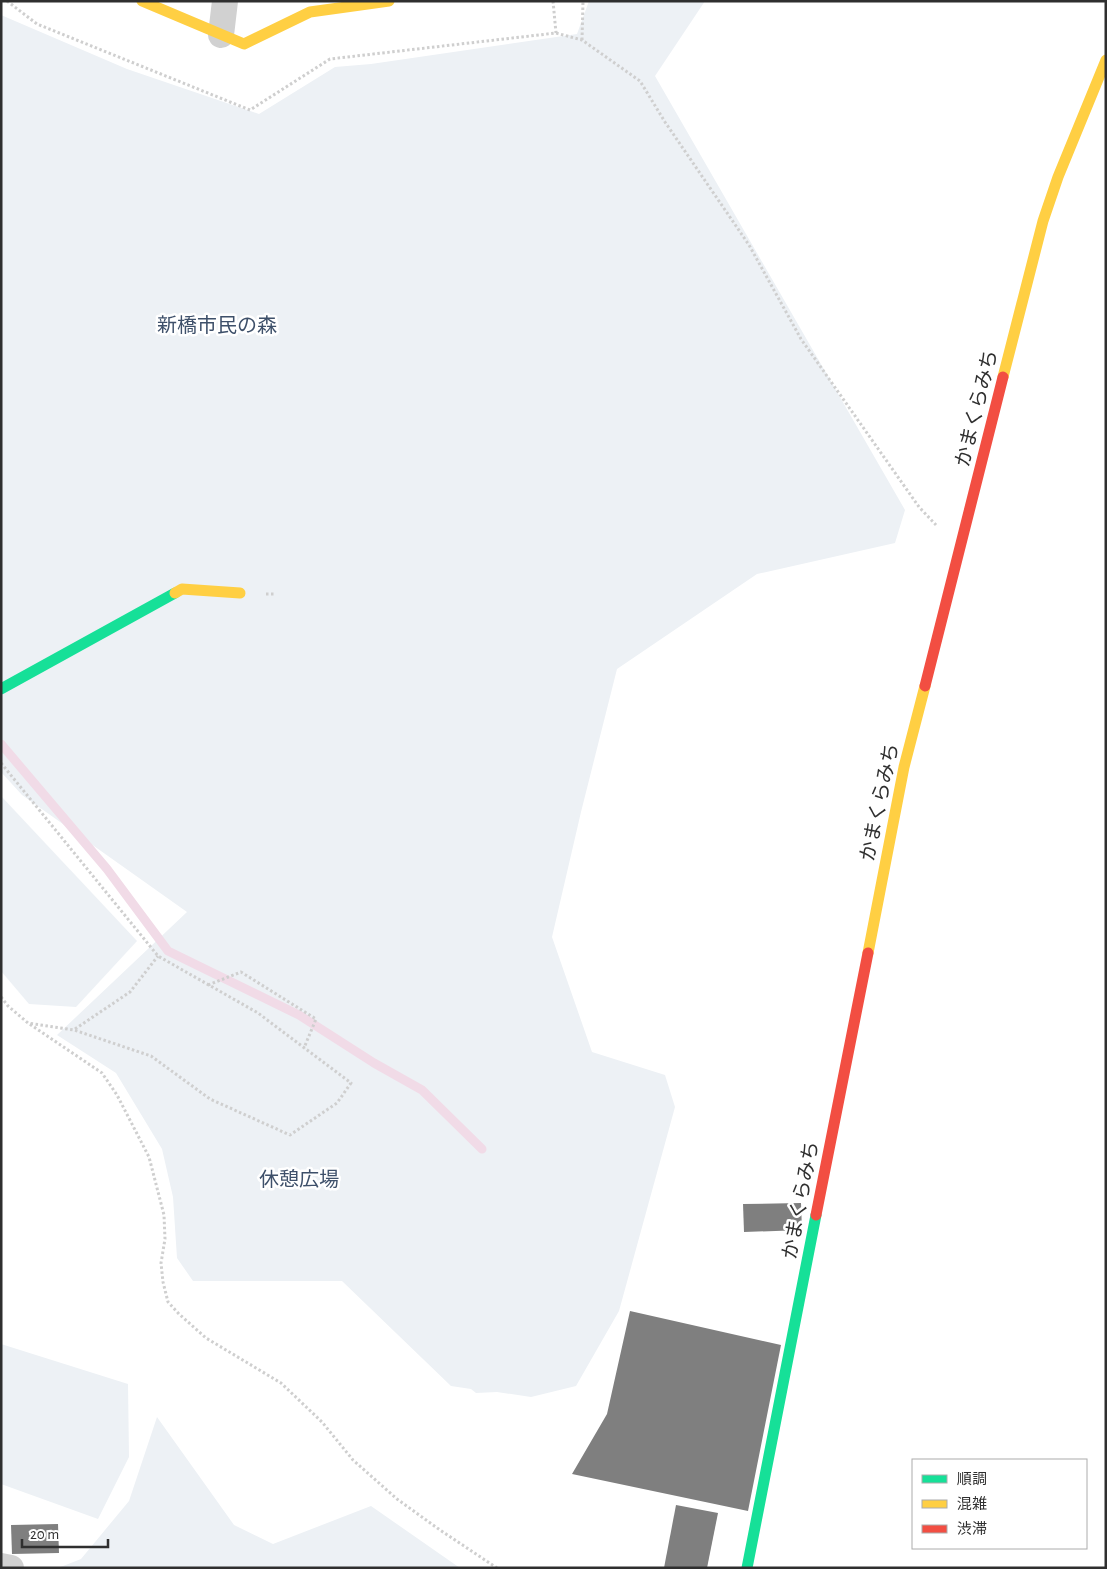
<svg xmlns="http://www.w3.org/2000/svg" width="1107" height="1569" viewBox="0 0 1107 1569" font-family="'Alegreya Sans','Noto Sans JP',sans-serif">
	<style>
		.green { fill: #edf1f5 }
		.lines { fill: none; stroke-linecap: round; stroke-linejoin: round }
		.stream { stroke: #f1dbe7; stroke-width: 9 }
		.building { fill: #7f7f7f }
		.path { stroke: #cfcfcf; stroke-width: 3; stroke-dasharray: 2.5 2.5; stroke-linecap: butt }
		.street { stroke: #d1d1d1; stroke-width: 26 }
		.fast { stroke: #16e098; stroke-width: 11 }
		.slow { stroke: #ffcf43; stroke-width: 11 }
		.jam { stroke: #f24e42; stroke-width: 11 }
		.labels { text-anchor: middle; stroke-width: 5; stroke-linejoin: round; paint-order: stroke }
		.park-label { font-size: 20px; fill: #3e506a; stroke: #fff }
		.street-label { font-size: 20px; fill: #2f2f2f; stroke: #fff }
	</style>
	<rect width="100%" height="100%" fill="#fff"/>
	<g class="green">
		<path d="M589,1H705L655,76L905,510L895,543L757,574L617,669L581,812L552,937L592,1052L665,1075L675,1107L619,1311L576,1386L531,1397L497,1392L476,1393L471,1389L451,1386L342,1281H193L177,1258L173,1197L162,1149L116,1073L57,1035L187,912L22,795L1,772V15L127,69L259,114L335,67L371,64L577,34Z"/>
		<path d="M1,796L137,941L76,1007L29,1004L1,971Z"/>
		<path d="M1,1344L128,1384L129,1457L98,1519L1,1484Z"/>
		<path d="M157,1417L234,1525L273,1544L371,1506L460,1568H58L81,1559L129,1501Z"/>
	</g>
	<g class="lines">
		<path class="stream" d="M1,744L107,869L168,951L299,1015L374,1063L422,1090L482,1149"/>
	</g>
	<g class="building">
		<path d="M801,1203L802,1230L744,1232L743,1204Z"/>
		<path d="M630,1311L781,1345L748,1511L572,1474L607,1414Z"/>
		<path d="M676,1505L718,1513L707,1568H664Z"/>
		<path d="M58,1524L59,1553L12,1554L11,1525Z"/>
	</g>
	<g class="lines">
		<g class="path">
			<path d="M7,1L37,24L250,110L330,59L556,33L582,40L640,81L665,122L749,245L801,339L919,507L936,525"/>
			<path d="M553,1L556,33"/>
			<path d="M582,40L583,1"/>
			<path d="M266,594H276"/>
			<path d="M1,763L158,956L258,1013L351,1083L337,1103L290,1135L210,1099L151,1056L74,1030L28,1023"/>
			<path d="M208,985L241,972L316,1019L304,1048"/>
			<path d="M1,997L8,1006L28,1023L102,1073L117,1095L149,1157L164,1215L165,1239L161,1263L163,1282L168,1302L179,1314L206,1338L281,1383L322,1422L353,1460L397,1499L440,1530L497,1568"/>
			<path d="M75,1029L130,992L158,956"/>
		</g>
		<g class="street">
			<path d="M221,35L225,1"/>
			<path d="M1,1566L11,1568"/>
		</g>
		<g class="fast">
			<path d="M1,689L175,593"/>
			<path d="M747,1568L816,1215"/>
		</g>
		<g class="slow">
			<path d="M142,1L244,44L310,12L389,1"/>
			<path d="M1003,377L1043,221L1058,177L1106,60"/>
			<path d="M175,593L182,589L240,593"/>
			<path d="M868,953L904,767L925,686"/>
		</g>
		<g class="jam">
			<path d="M925,686L1003,377"/>
			<path d="M816,1215L868,953"/>
		</g>
	</g>
	<g class="labels">
		<g class="park-label">
			<text x="217" y="332">新橋市民の森</text>
			<text x="299" y="1186">休憩広場</text>
		</g>
		<g class="street-label">
			<text transform="translate(976 408) rotate(-76)" y="7">かまくらみち</text>
			<text transform="translate(879 802) rotate(-78)" y="7">かまくらみち</text>
			<text transform="translate(800 1200) rotate(-79)" y="7">かまくらみち</text>
		</g>
	</g>
	<rect width="1107" height="1569" fill="none" stroke="#2f2f2f" stroke-width="5"/>
	<rect x="912" y="1459" width="175" height="90" fill="#ffffff" stroke="#acacac"/>
	<rect x="922" y="1475" width="25" height="8" fill="#16e098" stroke="#acacac"/>
	<text x="957" y="1484" font-size="15" fill="#2f2f2f">順調</text>
	<rect x="922" y="1500" width="25" height="8" fill="#ffcf43" stroke="#acacac"/>
	<text x="957" y="1509" font-size="15" fill="#2f2f2f">混雑</text>
	<rect x="922" y="1525" width="25" height="8" fill="#f24e42" stroke="#acacac"/>
	<text x="957" y="1534" font-size="15" fill="#2f2f2f">渋滞</text>
	<path d="M22 1539v8h86v-8" fill="none" stroke="#2f2f2f" stroke-width="2.5"/>
	<text x="30" y="1539" font-size="15" fill="#2f2f2f" stroke="#ffffff" stroke-width="4" paint-order="stroke">20 m</text>
</svg>
